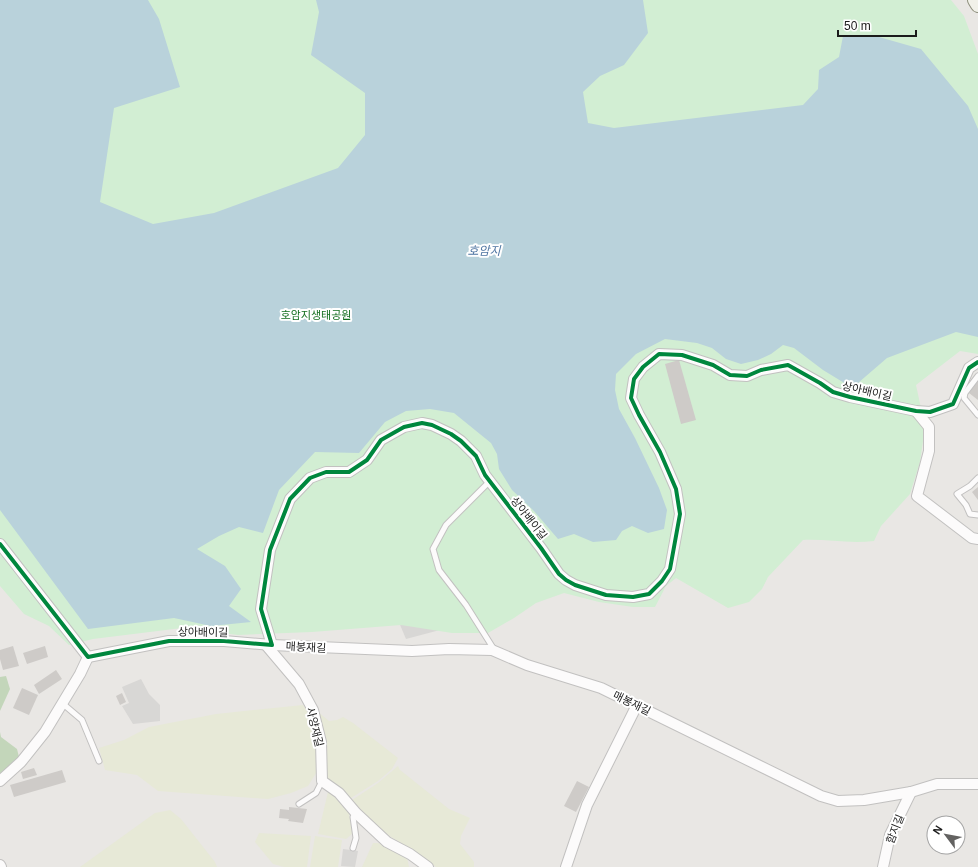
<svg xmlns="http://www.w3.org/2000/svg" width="978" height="867" viewBox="0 0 978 867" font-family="Arial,'Noto Sans KR',sans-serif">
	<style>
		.residential { fill: #d8d7d5 }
		.farmland { fill: #e7e9d7 }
		.forest { fill: #c3d6ba }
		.park { fill: #d2eed3 }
		.water { fill: #b9d2db }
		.building { fill: #cecbc8 }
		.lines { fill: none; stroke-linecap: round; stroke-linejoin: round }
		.service-casing { stroke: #c2c1c0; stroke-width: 7 }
		.minor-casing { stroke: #c2c1c0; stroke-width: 12 }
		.secondary-casing { stroke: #8f907e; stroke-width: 16 }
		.service { stroke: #fcfbfb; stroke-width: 5 }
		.minor { stroke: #fcfbfb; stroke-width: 10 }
		.secondary { stroke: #f1f1e9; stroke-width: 14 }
		.cycleway-casing { stroke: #fff; stroke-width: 6 }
		.cycleway { stroke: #00873e; stroke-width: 4 }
		.labels { text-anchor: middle; stroke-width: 4; stroke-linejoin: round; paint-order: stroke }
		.park-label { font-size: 11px; fill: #136e1e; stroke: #fff }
		.street-label { font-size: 11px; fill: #1b1b1b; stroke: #fff }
		.water-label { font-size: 12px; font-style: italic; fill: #4f75a2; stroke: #fff }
	</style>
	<rect width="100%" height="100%" fill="#e9e7e4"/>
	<g class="residential">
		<path d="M398,620L455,626L406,639Z"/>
		<path d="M141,679L149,694L160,705V721L133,724L122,706L129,703L122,687Z"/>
		<path d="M343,849L358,851L355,867L341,866Z"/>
	</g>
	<g class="farmland">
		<path d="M303,705L310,714L317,741L318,770L308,786L291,793L268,799L158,791L137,775L105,770L99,748L124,740L149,727L216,714Z"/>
		<path d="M317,711L329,721L337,720L343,717L353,723L398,758L392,769L378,781L351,798L328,778L325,769Z"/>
		<path d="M398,766L400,770L449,809L470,818L461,836L460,844L474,862V867H436L407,847L377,828L352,800L378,783Z"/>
		<path d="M328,792L332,794L348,809L353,833L346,839L318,834Z"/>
		<path d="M170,810L181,819L215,862L217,867H80L155,813Z"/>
		<path d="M259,833L311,836L307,867H284L273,864L255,842Z"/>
		<path d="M315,836L342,840L338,867H310Z"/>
		<path d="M373,843H378L407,857L409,867H362Z"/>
	</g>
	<g class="forest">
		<path d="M6,676L10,689L0,711V677Z"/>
		<path d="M0,732L1,737L17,749L19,757L0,775Z"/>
	</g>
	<path class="park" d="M0,0H951L964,16L978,54V354L960,351L916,385L925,427L920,462L910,494L881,526L874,541C850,544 827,539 803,540L768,577L762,589L749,602L728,608L676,578L666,586L655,607H633L599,602L564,593L536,603L514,618L488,633H452L401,625L312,632L238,635L182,628L93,639L69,645L49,626L24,614L0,586Z"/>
	<path class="water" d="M0,0H148L159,19L180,87L114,108L100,202L153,224L214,213L338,168L365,135V93L311,55L319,12L316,0H643L648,33L624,65L600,76L583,92L588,123L614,128L803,105L818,89L819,70L839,57L843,36L879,37L921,49L968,106L978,129V337L956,332L887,358L858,383L846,384L823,370L794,348L783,345L771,354L758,360L741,364L726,359L712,348L697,343L665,339L636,354L616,374L615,390L619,409L635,438L659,488L667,510L664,529L648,533L632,526L622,531L616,540L593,542L574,534L558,539L534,511L512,490L499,469L497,454L491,443L454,413L430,409L406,411L385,422L359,453L315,452L279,490L263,533L239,527L219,536L197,549L225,566L241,589L229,606L251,622L211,626L174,618L88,629L0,510Z"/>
	<g class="building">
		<path d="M679,360L696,420L681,424L665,364Z"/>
		<path d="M978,381V400L969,393Z"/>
		<path d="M978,487V500L972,492Z"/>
		<path d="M13,646L19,666L3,670L0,659V650Z"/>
		<path d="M45,646L48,657L27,664L23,653Z"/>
		<path d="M56,670L62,679L39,694L34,685Z"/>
		<path d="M22,688L38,695L29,715L13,708Z"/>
		<path d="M122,693L126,702L120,705L116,696Z"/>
		<path d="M34,768L37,775L23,779L21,772Z"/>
		<path d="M62,770L66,782L14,797L10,785Z"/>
		<path d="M577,781L589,787L576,812L564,806Z"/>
		<path d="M289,807L307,809L303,823L288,821L289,819L279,818L280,809L289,810Z"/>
	</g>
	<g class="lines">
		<g class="service-casing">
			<g id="service">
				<path d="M978,376L965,393L964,398L978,415"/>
				<path d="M978,478L970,486L957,494L966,505L970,514L978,515"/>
				<path d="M490,481L446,525L433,549L439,570L466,605L495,651"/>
				<path d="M62,703L82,720L99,761"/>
				<path d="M299,804L316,793L322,781"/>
				<path d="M353,848L356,838L353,817L356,813"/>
			</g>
		</g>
		<g class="minor-casing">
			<g id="minor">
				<path d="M916,411L929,427V451L917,496L972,538L978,539"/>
				<path d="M0,544L88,657L169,641H224L272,645L261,609L270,550L290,499L310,478L326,472H349L367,460L381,440L404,427L422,423L432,425L451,434L461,441L476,456L485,475L541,548L559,574L566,580L575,585L606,595L633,597L649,594L662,581L670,569L680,514L676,489L660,452L639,415L631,398L634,379L643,367L659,354L682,355L713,365L730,375L747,376L761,370L788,365L820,383L833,392L850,397L916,411L930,412L953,404L969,368L978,362"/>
				<path d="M266,645L299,684L313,710L321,742L322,781L339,793L356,813L387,842L410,854L428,867"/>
				<path d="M272,645L412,651L449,649L492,650L527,665L601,688L821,796L838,801L864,800L911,792L937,784H978"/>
				<path d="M0,781L21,762L45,732L80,674L88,657"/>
				<path d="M0,865L1,867"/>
				<path d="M566,867L587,805L637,705"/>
				<path d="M883,867L890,835L911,792"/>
			</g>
		</g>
		<g class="secondary-casing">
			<path id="secondary" d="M975,0L978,5"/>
		</g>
		<use href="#service" class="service"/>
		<use href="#minor" class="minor"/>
		<use href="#secondary" class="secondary"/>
		<g class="cycleway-casing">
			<path id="cycleway" d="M0,544L88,657L169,641H224L272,645L261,609L270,550L290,499L310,478L326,472H349L367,460L381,440L404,427L422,423L432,425L451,434L461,441L476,456L485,475L541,548L559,574L566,580L575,585L606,595L633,597L649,594L662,581L670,569L680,514L676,489L660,452L639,415L631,398L634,379L643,367L659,354L682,355L713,365L730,375L747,376L761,370L788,365L820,383L833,392L850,397L916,411L930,412L953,404L969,368L978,362"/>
		</g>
		<use href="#cycleway" class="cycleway"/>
	</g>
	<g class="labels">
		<g class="park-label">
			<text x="316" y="319">호암지생태공원</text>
		</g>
		<g class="street-label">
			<text transform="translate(867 391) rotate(13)" y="4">상아배이길</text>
			<text transform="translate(529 518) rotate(52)" y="4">상아배이길</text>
			<text transform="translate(203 632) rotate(1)" y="4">상아배이길</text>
			<text transform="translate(306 647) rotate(3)" y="4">매봉재길</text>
			<text transform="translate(632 703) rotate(26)" y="4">매봉재길</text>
			<text transform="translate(315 727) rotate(76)" y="4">사양재길</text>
			<text transform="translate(895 829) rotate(-68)" y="4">함지길</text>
		</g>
		<g class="water-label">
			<text x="484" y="255">호암지</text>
		</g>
	</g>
	<g transform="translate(946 835) rotate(302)"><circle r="19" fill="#ffffff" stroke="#a4a4a4"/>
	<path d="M0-3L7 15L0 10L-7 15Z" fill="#636261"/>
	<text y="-6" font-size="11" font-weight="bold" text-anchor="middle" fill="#1b1b1b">N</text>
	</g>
	<path d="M838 30v6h78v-6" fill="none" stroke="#1b1b1b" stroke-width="2"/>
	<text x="844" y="30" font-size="12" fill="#1b1b1b" stroke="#ffffff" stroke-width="3" paint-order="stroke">50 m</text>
</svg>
